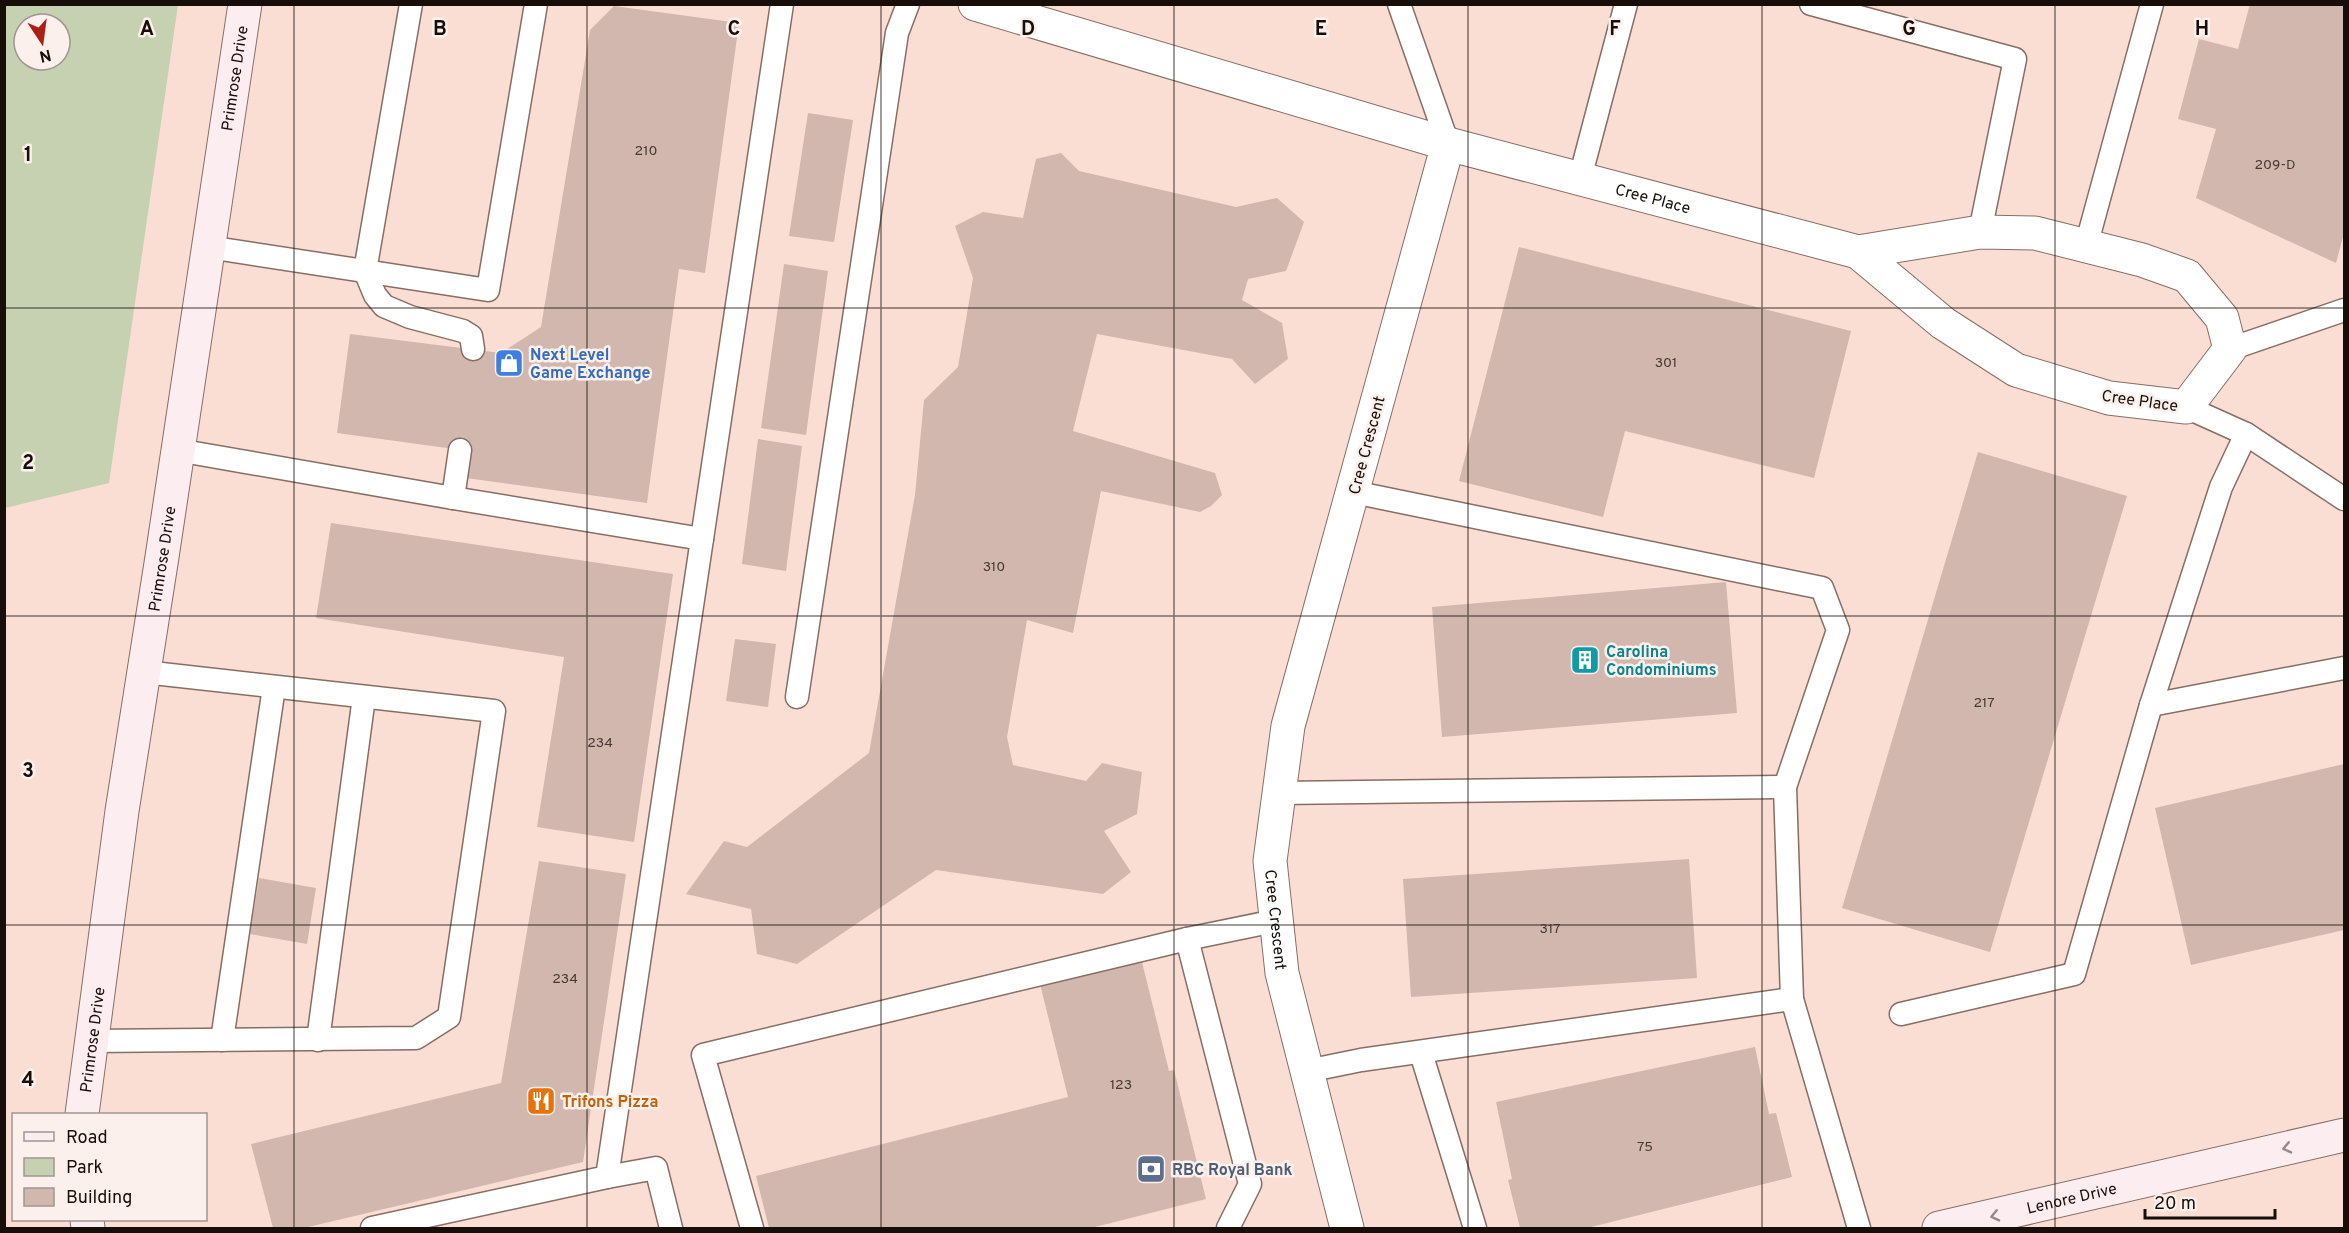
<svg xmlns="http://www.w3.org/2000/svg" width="2349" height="1233" viewBox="0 0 2349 1233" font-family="Overpass,sans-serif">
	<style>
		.green { fill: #c6d1b1; fill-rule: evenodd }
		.building { fill: #d1b7ad }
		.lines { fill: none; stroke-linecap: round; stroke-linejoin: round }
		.lane-casing { stroke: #866e65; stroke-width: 25 }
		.street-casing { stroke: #866e65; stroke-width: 35 }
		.secondary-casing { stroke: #866e65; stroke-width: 35 }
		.lane { stroke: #fff; stroke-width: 22 }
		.street { stroke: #fff; stroke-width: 33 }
		.secondary { stroke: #fcedf1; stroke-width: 33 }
		.oneway { stroke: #958989 }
		.grid { fill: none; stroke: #170e0a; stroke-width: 1.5; stroke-opacity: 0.55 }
		.labels { text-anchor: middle; stroke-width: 5; stroke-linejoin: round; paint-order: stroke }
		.number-label { font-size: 14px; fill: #463833 }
		.street-label { font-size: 16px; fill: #170e0a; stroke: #fbf0eb }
		.shop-label { font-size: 16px; font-weight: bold; fill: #366cbe; stroke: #fbf0eb; text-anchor: start }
		.culture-label { font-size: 16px; font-weight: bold; fill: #0d838f; stroke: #fbf0eb; text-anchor: start }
		.food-label { font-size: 16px; font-weight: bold; fill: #c56008; stroke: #fbf0eb; text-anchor: start }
		.service-label { font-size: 16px; font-weight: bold; fill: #4e5e75; stroke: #fbf0eb; text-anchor: start }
		.grid-label { font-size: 20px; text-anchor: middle; font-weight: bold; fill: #170e0a; stroke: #fbf0eb; stroke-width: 5; stroke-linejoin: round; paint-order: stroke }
	</style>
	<rect width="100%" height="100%" fill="#faded4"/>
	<path class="green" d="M4,5H178L109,483L5,508ZM24,24H60V60H24Z"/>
	<g class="building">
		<path d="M2250,4H2344V233L2336,263L2196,198L2216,129L2178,119L2199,39L2238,49Z"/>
		<path d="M614,6L739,23L705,273L679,269L647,503L466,478L469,451L337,433L350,334L501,353L541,327L590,30Z"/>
		<path d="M808,113L853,120L834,242L789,236Z"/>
		<path d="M1061,153L1079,171L1236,207L1277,198L1304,222L1286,271L1248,279L1242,300L1282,323L1288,359L1255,384L1232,359L1097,334L1073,431L1215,473L1222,495L1211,506L1200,512L1101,491L1073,633L1027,620L1007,737L1013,765L1086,781L1102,763L1142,772L1137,814L1104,831L1131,872L1103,894L936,870L797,964L757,954L751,909L686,894L724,841L747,847L869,753L915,495L924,400L958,367L973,278L955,226L983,212L1023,218L1036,159Z"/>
		<path d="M1519,247L1851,331L1814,478L1625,431L1603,517L1459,481Z"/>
		<path d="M784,264L828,271L806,435L761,428Z"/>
		<path d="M758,439L802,446L786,571L742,564Z"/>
		<path d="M1978,452L2127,496L1990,952L1842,908Z"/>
		<path d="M331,523L673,574L634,842L537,827L564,657L316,618Z"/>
		<path d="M1726,582L1737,713L1442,737L1432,607Z"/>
		<path d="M735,639L776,644L768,707L726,701Z"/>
		<path d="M2344,764V930L2191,965L2155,808Z"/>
		<path d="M1689,859L1697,978L1411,997L1403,879Z"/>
		<path d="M539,861L626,874L583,1162L304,1228H273L251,1144L501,1083Z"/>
		<path d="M259,878L316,888L307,944L250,934Z"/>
		<path d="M1141,958L1169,1071L1174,1070L1206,1199L1091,1228H769L756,1176L1068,1097L1040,984Z"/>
		<path d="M1755,1047L1769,1114L1776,1113L1792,1177L1587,1228H1520L1508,1180L1512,1179L1496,1102Z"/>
	</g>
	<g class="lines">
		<g class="lane-casing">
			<g id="lane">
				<path d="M411,4L365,271L375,295L384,306L410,317L463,331L471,336L473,349"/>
				<path d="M1399,4L1448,144"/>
				<path d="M1811,4L2015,59L1980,232"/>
				<path d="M1580,178L1626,4"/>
				<path d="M2086,246L2152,4"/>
				<path d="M208,247L488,290L536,4"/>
				<path d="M2230,349L2344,310"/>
				<path d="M2186,407L2246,434L2344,499"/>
				<path d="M177,450L453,498L460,450"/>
				<path d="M1353,492L1822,588L1838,630L1785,787L1792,999L1859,1228"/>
				<path d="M453,498L702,539L782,4"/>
				<path d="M797,697L897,33L908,4"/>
				<path d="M2151,705L2344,668"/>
				<path d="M1279,793L1785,787"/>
				<path d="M1901,1014L2074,974L2151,705L2221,487L2246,434"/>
				<path d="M222,1040L274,687"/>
				<path d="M318,1040L364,697"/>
				<path d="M91,1041L416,1038L449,1017L494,711L144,672"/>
				<path d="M1421,1053L1475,1228"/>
				<path d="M1307,1071L1361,1060L1792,999"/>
				<path d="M607,1177L656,1168L671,1228"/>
				<path d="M372,1228L607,1177L702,539"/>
				<path d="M752,1228L703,1055L1187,939"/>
				<path d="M1228,1228L1250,1184L1187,939L1275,921"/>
			</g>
		</g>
		<g class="street-casing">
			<g id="street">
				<path id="s1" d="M975,4L1448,144L1288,726L1270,861L1282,973L1347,1228"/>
				<path id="s2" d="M1448,144L1858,252"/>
				<path d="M1980,232L2035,233L2142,260L2187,276L2222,318L2230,349L2186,407L2109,398L2016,370L1943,323L1858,252Z"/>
			</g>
		</g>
		<g class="secondary-casing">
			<g id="secondary">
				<path id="s3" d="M82,1114L122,811L162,557L245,4"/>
				<path d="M87,1220L88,1228"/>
				<path id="s4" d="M1939,1228L2344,1135"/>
			</g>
		</g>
		<use href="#lane" class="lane"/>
		<use href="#street" class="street"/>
		<use href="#secondary" class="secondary"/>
	</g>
	<defs><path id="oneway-chevron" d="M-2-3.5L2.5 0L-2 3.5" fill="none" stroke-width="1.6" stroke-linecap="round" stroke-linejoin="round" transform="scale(1.5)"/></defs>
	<g class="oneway">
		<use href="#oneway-chevron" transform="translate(2287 1148) rotate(167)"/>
		<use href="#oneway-chevron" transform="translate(1995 1216) rotate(167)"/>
	</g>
	<path class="grid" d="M294,4V1228M587,4V1228M881,4V1228M1174,4V1228M1468,4V1228M1762,4V1228M2055,4V1228M4,308H2344M4,616H2344M4,925H2344"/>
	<defs>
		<g id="shop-square" transform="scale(1.5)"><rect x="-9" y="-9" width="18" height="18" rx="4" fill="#3f7fe0" stroke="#fbf0eb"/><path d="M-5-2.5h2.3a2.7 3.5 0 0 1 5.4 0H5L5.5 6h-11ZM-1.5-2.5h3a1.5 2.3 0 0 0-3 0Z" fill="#fff"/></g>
		<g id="building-square" transform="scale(1.5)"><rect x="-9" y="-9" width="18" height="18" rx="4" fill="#0f9aa8" stroke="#fbf0eb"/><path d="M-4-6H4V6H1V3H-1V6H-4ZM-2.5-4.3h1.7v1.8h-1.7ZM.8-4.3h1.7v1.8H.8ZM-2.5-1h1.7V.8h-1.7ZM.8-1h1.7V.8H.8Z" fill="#fff"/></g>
		<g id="restaurant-square" transform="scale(1.5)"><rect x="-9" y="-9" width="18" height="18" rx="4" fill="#e8710a" stroke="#fbf0eb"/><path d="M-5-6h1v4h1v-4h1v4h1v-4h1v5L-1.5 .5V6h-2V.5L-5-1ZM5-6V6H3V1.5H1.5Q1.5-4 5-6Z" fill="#fff"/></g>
		<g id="bank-square" transform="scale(1.5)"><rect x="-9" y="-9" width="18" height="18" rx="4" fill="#5c6f8a" stroke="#fbf0eb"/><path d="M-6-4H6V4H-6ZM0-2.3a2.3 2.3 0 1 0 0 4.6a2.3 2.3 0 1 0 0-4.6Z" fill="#fff"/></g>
	</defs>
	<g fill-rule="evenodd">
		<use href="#shop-square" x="509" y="363"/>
		<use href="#building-square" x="1585" y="660"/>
		<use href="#restaurant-square" x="541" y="1101"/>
		<use href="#bank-square" x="1151" y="1169"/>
	</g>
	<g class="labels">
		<g class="number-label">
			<text x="646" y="155">210</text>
			<text x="2275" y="169">209-D</text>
			<text x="1666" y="367">301</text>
			<text x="994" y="571">310</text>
			<text x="1984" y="707">217</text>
			<text x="600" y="747">234</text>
			<text x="1550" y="933">317</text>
			<text x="565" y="983">234</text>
			<text x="1121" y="1089">123</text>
			<text x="1645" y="1151">75</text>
		</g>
		<g class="street-label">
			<text dy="6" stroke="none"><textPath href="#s3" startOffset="1047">Primrose Drive</textPath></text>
			<text dy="6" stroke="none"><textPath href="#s2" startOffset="212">Cree Place</textPath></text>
			<text transform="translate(2140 400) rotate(8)" y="6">Cree Place</text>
			<text transform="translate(1366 445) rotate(-75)" y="6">Cree Crescent</text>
			<text dy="6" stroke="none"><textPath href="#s3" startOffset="561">Primrose Drive</textPath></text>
			<text dy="6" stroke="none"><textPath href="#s1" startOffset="1292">Cree Crescent</textPath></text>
			<text dy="6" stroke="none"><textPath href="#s3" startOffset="75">Primrose Drive</textPath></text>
			<text dy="6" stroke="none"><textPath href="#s4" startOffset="136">Lenore Drive</textPath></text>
		</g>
		<g class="shop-label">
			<text x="530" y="360">Next Level<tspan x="530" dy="18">Game Exchange</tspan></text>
		</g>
		<g class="culture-label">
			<text x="1606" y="657">Carolina<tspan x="1606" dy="18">Condominiums</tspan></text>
		</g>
		<g class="food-label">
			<text x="562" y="1107">Trifons Pizza</text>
		</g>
		<g class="service-label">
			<text x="1172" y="1175">RBC Royal Bank</text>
		</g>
	</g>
	<g class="grid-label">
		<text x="147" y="35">A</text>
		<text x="440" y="35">B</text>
		<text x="734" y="35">C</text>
		<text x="1028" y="35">D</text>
		<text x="1321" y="35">E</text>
		<text x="1615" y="35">F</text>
		<text x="1909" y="35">G</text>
		<text x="2202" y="35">H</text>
		<text x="28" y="161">1</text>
		<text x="28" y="469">2</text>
		<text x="28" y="777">3</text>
		<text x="28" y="1086">4</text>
	</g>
	<rect width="2349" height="1233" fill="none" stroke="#170e0a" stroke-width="12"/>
	<rect x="12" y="1113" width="195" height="108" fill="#fbf0eb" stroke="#a09691" stroke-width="1.5"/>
	<rect x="24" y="1132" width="30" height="9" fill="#fcedf1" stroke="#a09691" stroke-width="1.5"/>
	<text x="66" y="1143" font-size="18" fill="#170e0a">Road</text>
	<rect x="24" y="1158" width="30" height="18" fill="#c6d1b1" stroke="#a09691" stroke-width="1.5"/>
	<text x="66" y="1173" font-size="18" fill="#170e0a">Park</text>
	<rect x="24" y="1188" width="30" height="18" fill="#d1b7ad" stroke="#a09691" stroke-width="1.5"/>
	<text x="66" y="1203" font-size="18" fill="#170e0a">Building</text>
	<g transform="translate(42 42) rotate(167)"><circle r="28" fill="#fbf0eb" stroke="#a09691" stroke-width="1.5"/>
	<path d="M0-4.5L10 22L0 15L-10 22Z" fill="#ae1e16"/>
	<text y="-9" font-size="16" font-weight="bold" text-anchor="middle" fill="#170e0a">N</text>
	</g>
	<path d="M2145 1209v9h130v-9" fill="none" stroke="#170e0a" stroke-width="3"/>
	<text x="2154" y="1209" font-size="18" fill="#170e0a" stroke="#fbf0eb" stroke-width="4.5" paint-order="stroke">20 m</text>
</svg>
